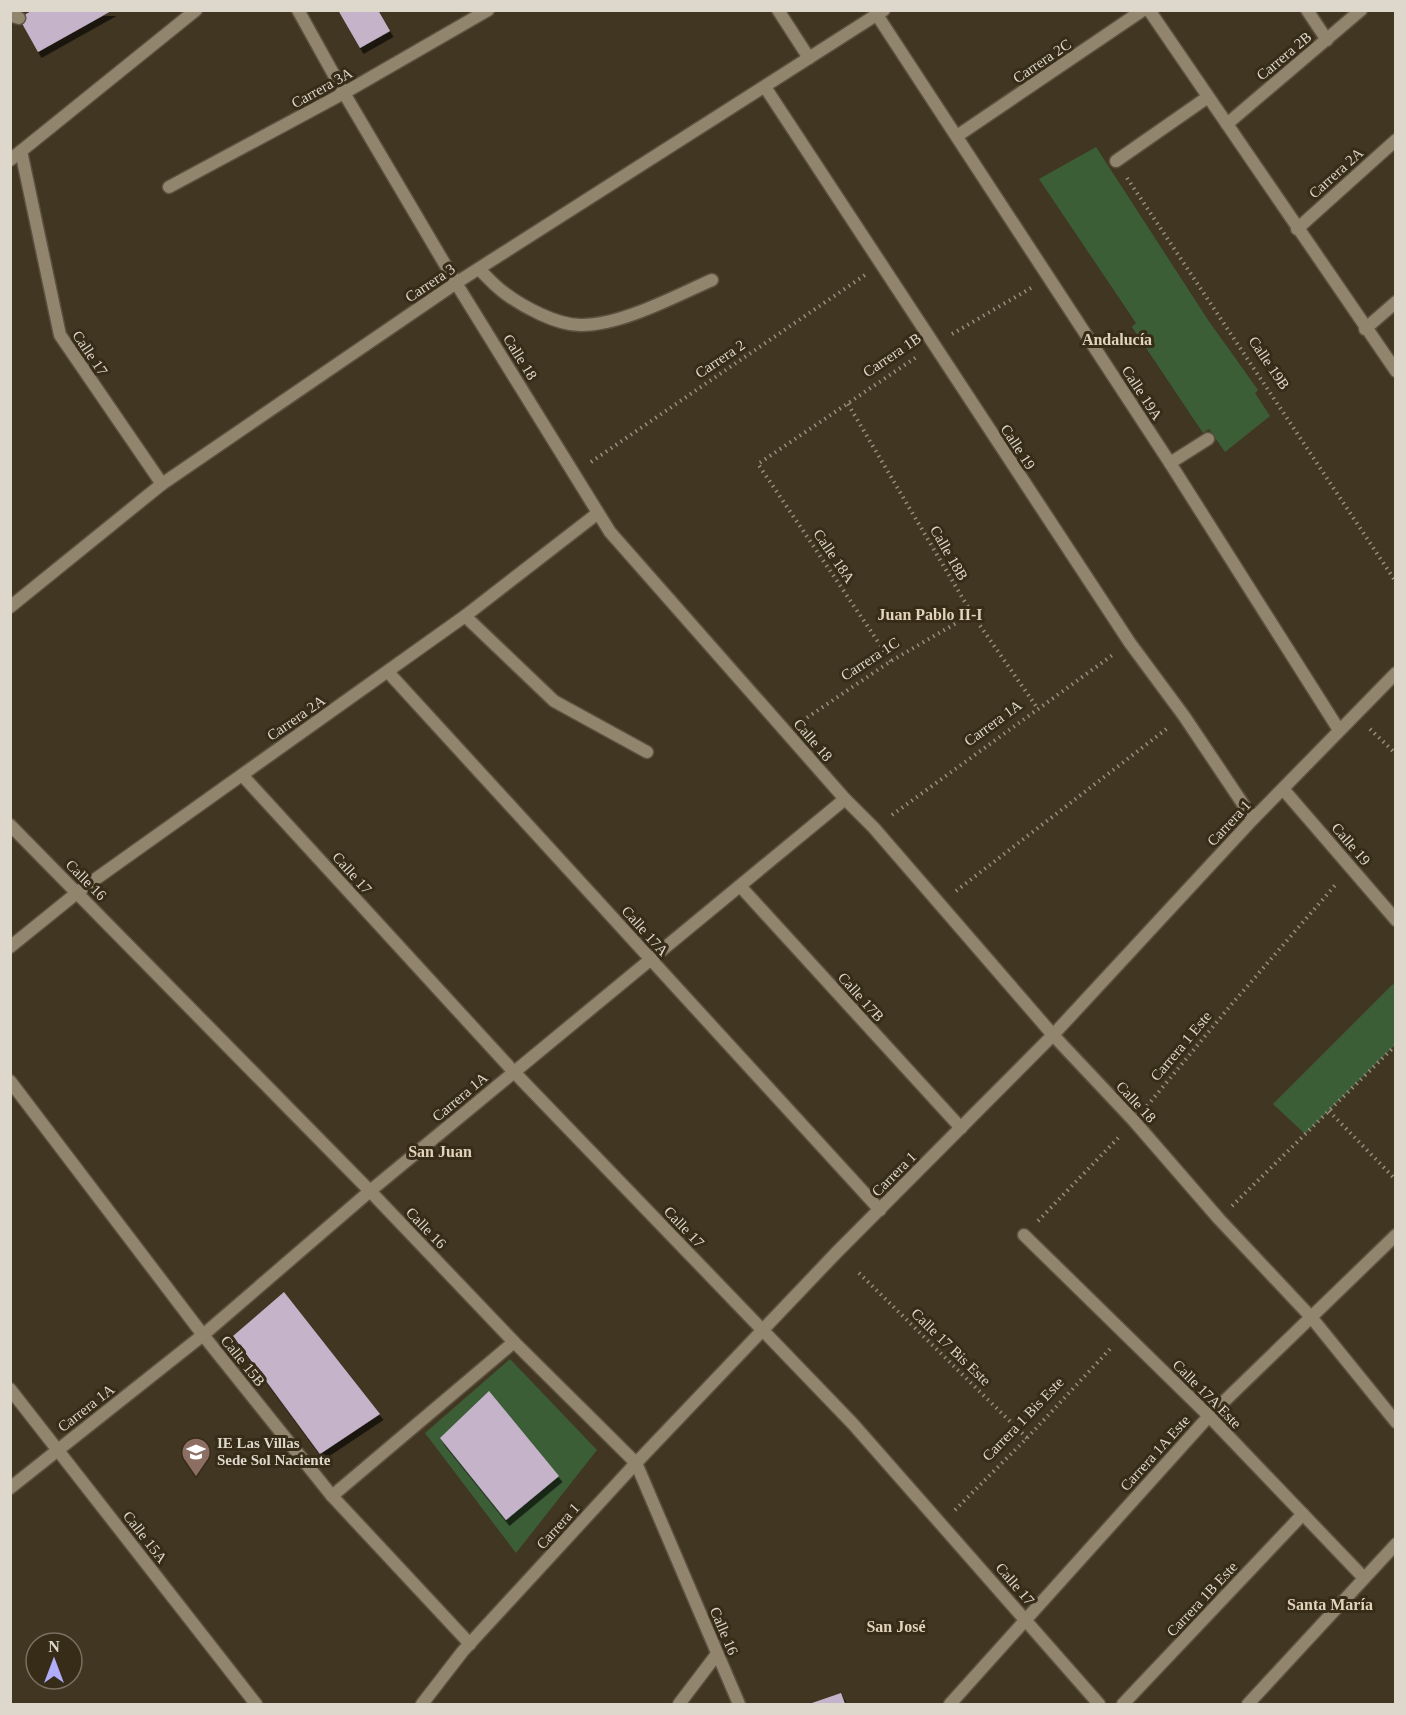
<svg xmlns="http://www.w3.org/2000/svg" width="1406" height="1715" viewBox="0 0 1406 1715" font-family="Georgia,serif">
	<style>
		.green { fill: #3c5e37 }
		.building { fill: #c4b3c9; filter: url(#shadow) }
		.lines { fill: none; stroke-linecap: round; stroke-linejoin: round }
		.service-casing { stroke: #5b513f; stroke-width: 15 }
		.minor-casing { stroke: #5b513f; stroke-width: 15 }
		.tertiary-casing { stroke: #5b513f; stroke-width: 15 }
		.path { stroke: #978e7e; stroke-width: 4; stroke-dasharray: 1.5 4.5; stroke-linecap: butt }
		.service { stroke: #92856e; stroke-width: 12 }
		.minor { stroke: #92856e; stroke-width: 12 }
		.tertiary { stroke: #92856e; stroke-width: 12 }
		.labels { text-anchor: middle; stroke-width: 6; stroke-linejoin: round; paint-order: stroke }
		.street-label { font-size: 15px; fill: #ded7cb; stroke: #372c18 }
		.poi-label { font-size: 15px; font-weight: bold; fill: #ded7cb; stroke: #372c18; text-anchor: start }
		.neighbourhood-label { font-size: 16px; font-weight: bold; fill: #e2d3bb; stroke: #372c18 }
	</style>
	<defs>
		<filter id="shadow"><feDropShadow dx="3.5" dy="6" stdDeviation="0" flood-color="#0009"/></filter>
	</defs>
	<rect width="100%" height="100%" fill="#413621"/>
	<g class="green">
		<path d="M1096,147L1208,320L1258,390L1255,393L1270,416L1225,452L1209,429L1203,433L1132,327L1136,323L1039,179Z"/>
		<path d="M1393,984L1396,986L1395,1045L1305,1134L1273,1104Z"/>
		<path d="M510,1359L597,1450L516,1553L425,1433Z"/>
	</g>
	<g class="building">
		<path d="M33,10H113L38,52L19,18Z"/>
		<path d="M338,10H378L390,31L360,48Z"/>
		<path d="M284,1292L380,1414L320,1454L233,1336Z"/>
		<path d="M489,1391L559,1476L506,1520L440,1438Z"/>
		<path d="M841,1693L845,1704H809Z"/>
	</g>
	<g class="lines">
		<g class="service-casing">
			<g id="service">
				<path d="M10,15L19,18"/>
				<path d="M479,269C486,276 494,285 502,291C521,306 558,326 582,325C622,325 675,296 712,280"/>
				<path d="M1170,463L1208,439"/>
				<path d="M465,616L554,701L647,752"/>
			</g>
		</g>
		<g class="minor-casing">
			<g id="minor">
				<path d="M298,10L344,93L456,283L610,532L845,799L874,828L1053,1035L1134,1121L1219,1219L1311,1317L1396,1422"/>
				<path d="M778,10L809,58"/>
				<path d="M1149,10L1396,371"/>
				<path d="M1307,10L1327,40"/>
				<path d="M877,15L1170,463L1339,730"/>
				<path d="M765,87L1130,643L1184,716L1253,819"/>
				<path d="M1227,124L1361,10"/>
				<path d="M957,136L1143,10"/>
				<path d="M21,151L60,335L162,484"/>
				<path d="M10,160L196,10"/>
				<path d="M1116,161L1208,97"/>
				<path d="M169,187L344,93L488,10"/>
				<path d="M1297,229L1396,140"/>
				<path d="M1365,329L1396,302"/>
				<path d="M10,607L162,484L456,283L884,10"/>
				<path d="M388,672L880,1210"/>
				<path d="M242,775L514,1072L853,1424L1099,1704"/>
				<path d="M1283,789L1396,920"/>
				<path d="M10,825L370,1191L514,1342L636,1463L739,1704"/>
				<path d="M740,886L961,1128"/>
				<path d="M10,947L83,888L465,616L598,513"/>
				<path d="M10,1081L203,1335L332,1496L470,1644"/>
				<path d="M1024,1235L1209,1416L1364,1578"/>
				<path d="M10,1389L256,1704"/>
				<path d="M10,1488L203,1335L370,1191L845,799"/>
				<path d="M332,1496L514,1342"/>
				<path d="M679,1704L717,1654"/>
				<path d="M950,1704L1209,1416L1396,1235"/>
				<path d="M1123,1704L1303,1514"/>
				<path d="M1248,1704L1396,1544"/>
			</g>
		</g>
		<g class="tertiary-casing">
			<path id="tertiary" d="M422,1704L463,1651L636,1463L837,1252L1053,1035L1253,819L1396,673"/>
		</g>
		<g class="path">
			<path d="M1127,178L1396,582"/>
			<path d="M952,334L1031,288"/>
			<path d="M848,404L972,614L1038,709"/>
			<path d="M591,462L865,275"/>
			<path d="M891,661L758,464L918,356"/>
			<path d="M802,721L891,661L972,614"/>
			<path d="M1370,729L1396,754"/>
			<path d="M892,815L1114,654"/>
			<path d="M956,891L1169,727"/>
			<path d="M1147,1106L1231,1005L1337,883"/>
			<path d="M1329,1111L1396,1180"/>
			<path d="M1232,1206L1396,1045"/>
			<path d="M1038,1221L1120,1136"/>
			<path d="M859,1273L1027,1438"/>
			<path d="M955,1510L1027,1438L1110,1349"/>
		</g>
		<use href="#service" class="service"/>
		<use href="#minor" class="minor"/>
		<use href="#tertiary" class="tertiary"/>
	</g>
	<defs>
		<g id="school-pin" transform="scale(1.5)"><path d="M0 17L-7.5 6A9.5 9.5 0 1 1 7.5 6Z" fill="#8d6e63" stroke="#372c18"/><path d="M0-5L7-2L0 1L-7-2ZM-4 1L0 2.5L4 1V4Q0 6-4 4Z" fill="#fff"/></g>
	</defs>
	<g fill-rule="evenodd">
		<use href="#school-pin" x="196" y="1452"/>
	</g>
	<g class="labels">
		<g class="street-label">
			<text transform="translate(1284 56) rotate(-40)" y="5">Carrera 2B</text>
			<text transform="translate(1042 61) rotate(-34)" y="5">Carrera 2C</text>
			<text transform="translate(322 88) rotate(-29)" y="5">Carrera 3A</text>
			<text transform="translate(1336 173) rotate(-42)" y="5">Carrera 2A</text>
			<text transform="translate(430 283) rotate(-34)" y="5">Carrera 3</text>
			<text transform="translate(90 353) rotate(56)" y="5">Calle 17</text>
			<text transform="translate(892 355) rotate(-34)" y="5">Carrera 1B</text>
			<text transform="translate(520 357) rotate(58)" y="5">Calle 18</text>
			<text transform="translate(720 359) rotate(-34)" y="5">Carrera 2</text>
			<text transform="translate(1269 363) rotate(56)" y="5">Calle 19B</text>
			<text transform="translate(1142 393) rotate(57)" y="5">Calle 19A</text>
			<text transform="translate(1018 447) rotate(57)" y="5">Calle 19</text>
			<text transform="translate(949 553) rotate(60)" y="5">Calle 18B</text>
			<text transform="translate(834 556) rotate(56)" y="5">Calle 18A</text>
			<text transform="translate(870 659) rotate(-33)" y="5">Carrera 1C</text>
			<text transform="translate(296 718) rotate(-35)" y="5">Carrera 2A</text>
			<text transform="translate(993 723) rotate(-36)" y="5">Carrera 1A</text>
			<text transform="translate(813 740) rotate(49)" y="5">Calle 18</text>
			<text transform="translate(1229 823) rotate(-47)" y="5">Carrera 1</text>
			<text transform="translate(1351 844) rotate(49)" y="5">Calle 19</text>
			<text transform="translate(352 873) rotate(48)" y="5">Calle 17</text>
			<text transform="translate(86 880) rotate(45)" y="5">Calle 16</text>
			<text transform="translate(645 931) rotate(48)" y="5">Calle 17A</text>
			<text transform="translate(861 997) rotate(48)" y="5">Calle 17B</text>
			<text transform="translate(1181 1046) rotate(-50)" y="5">Carrera 1 Este</text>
			<text transform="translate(460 1097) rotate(-40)" y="5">Carrera 1A</text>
			<text transform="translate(1136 1102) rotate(47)" y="5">Calle 18</text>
			<text transform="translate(894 1174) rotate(-45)" y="5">Carrera 1</text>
			<text transform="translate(684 1227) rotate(46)" y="5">Calle 17</text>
			<text transform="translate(426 1228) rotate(46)" y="5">Calle 16</text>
			<text transform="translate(951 1347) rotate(44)" y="5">Calle 17 Bis Este</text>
			<text transform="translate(243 1361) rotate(51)" y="5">Calle 15B</text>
			<text transform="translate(1207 1394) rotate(45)" y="5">Calle 17A Este</text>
			<text transform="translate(86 1408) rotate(-38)" y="5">Carrera 1A</text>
			<text transform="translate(1023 1419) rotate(-46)" y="5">Carrera 1 Bis Este</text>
			<text transform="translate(1155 1453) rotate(-48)" y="5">Carrera 1A Este</text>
			<text transform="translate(558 1526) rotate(-48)" y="5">Carrera 1</text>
			<text transform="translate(145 1537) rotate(52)" y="5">Calle 15A</text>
			<text transform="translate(1015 1584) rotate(49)" y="5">Calle 17</text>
			<text transform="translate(1202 1599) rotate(-47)" y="5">Carrera 1B Este</text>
			<text transform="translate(724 1631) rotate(67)" y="5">Calle 16</text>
		</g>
		<g class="poi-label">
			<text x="217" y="1448">IE Las Villas<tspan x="217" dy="17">Sede Sol Naciente</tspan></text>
		</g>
		<g class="neighbourhood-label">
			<text x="1117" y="345">Andalucía</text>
			<text x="930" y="620">Juan Pablo II-I</text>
			<text x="440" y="1157">San Juan</text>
			<text x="1330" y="1610">Santa María</text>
			<text x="896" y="1632">San José</text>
		</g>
	</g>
	<rect width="1406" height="1715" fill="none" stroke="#ded7cb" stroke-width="24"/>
	<g transform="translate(54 1661)"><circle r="28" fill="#372c18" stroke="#7a7060" stroke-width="1.5"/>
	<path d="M0-4.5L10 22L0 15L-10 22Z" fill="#b0aefa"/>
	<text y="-9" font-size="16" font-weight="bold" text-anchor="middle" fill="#ded7cb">N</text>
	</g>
</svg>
